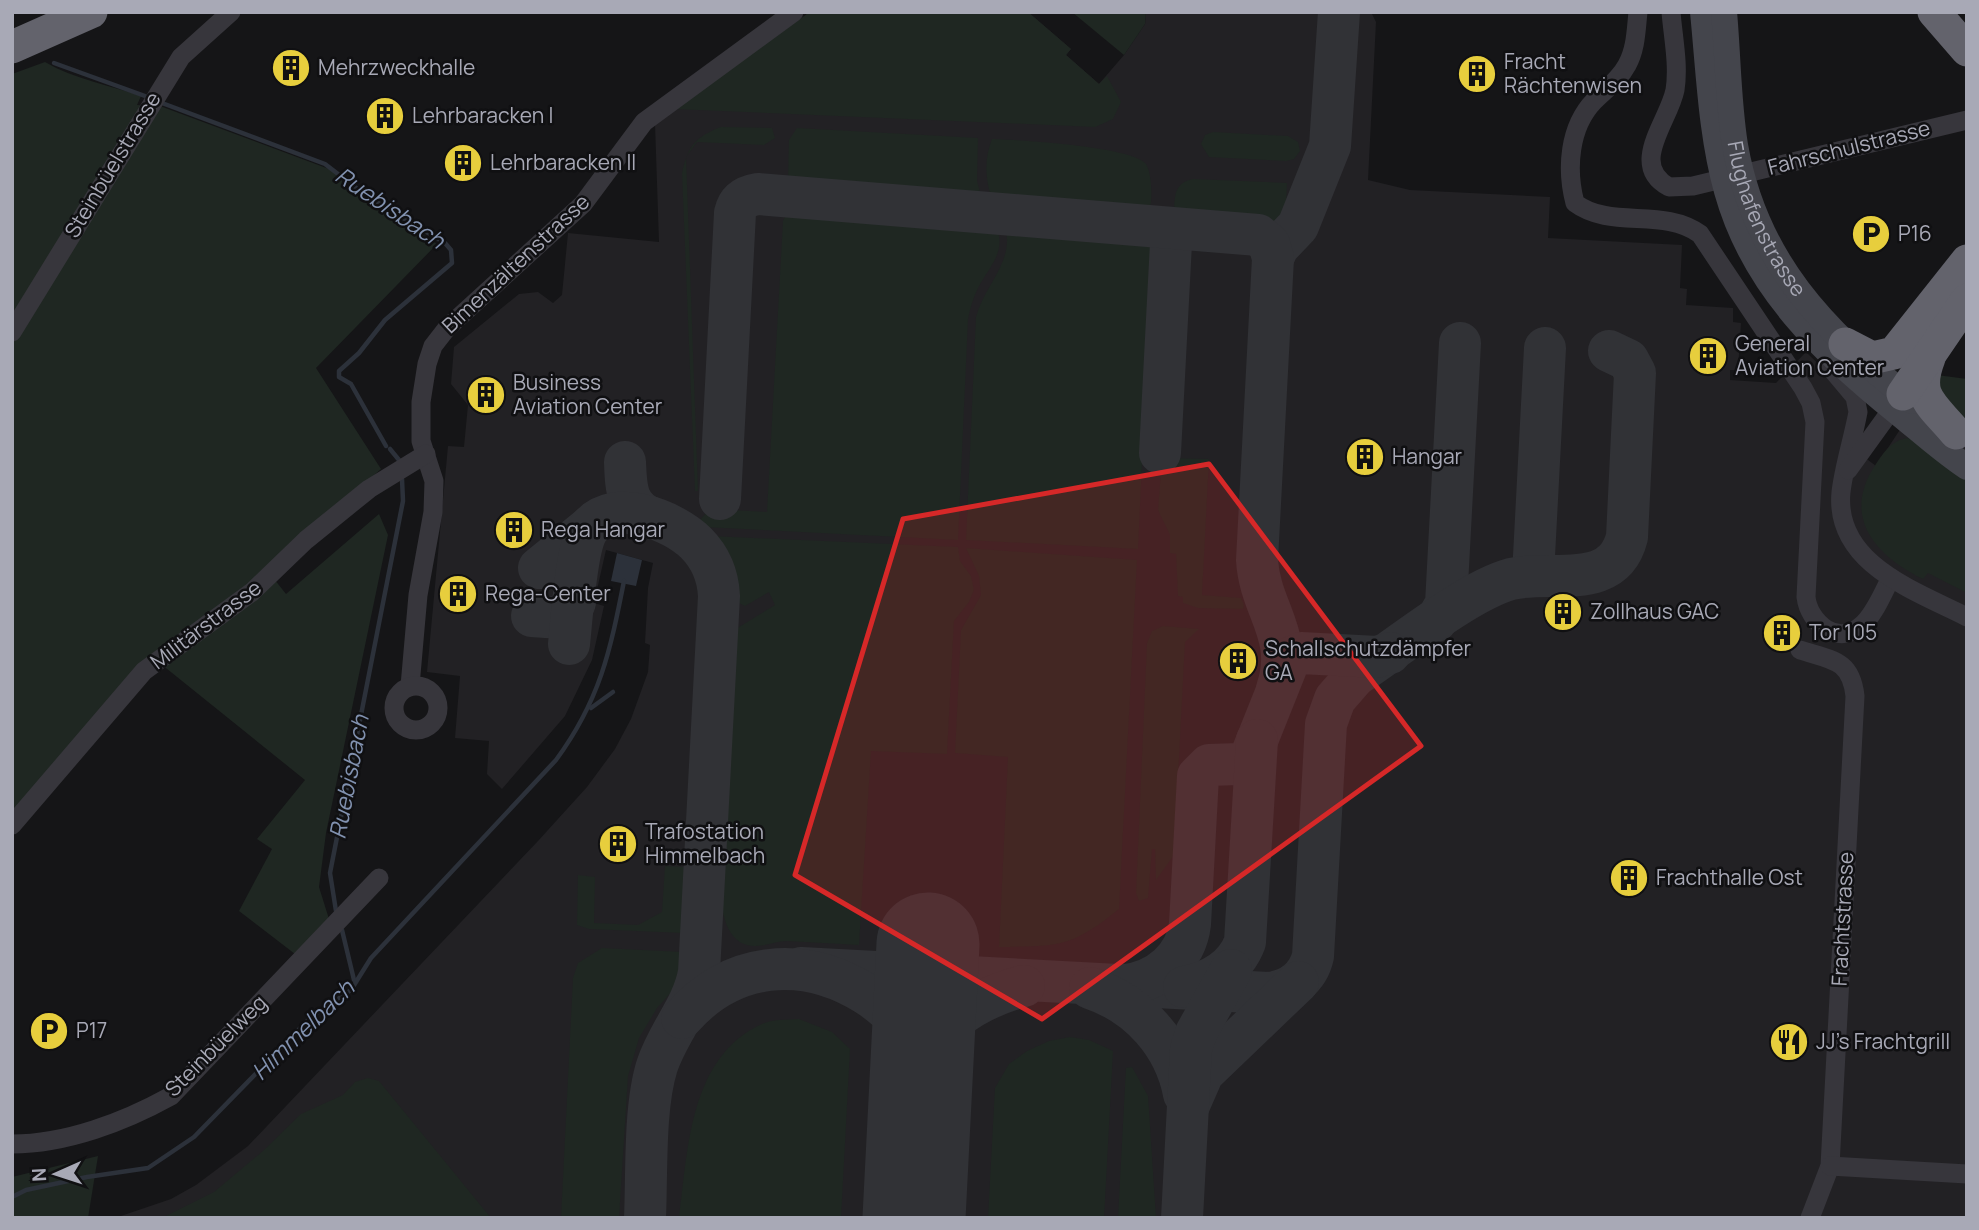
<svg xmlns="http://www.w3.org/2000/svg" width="1979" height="1230" viewBox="0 0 1979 1230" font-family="Manrope,sans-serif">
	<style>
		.built { fill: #222124 }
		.green { fill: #1f2722 }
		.water { fill: #2c313a }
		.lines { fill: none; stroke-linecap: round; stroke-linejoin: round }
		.stream { stroke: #2c313a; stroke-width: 4.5 }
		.taxiway { stroke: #313236; stroke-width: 42 }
		.runway { stroke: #313236; stroke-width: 103 }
		.street { stroke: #37363c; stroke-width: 19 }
		.secondary { stroke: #44454c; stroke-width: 26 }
		.highway { stroke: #63636c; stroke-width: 33 }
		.marked { fill: #d62828; fill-opacity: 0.2; stroke: #d62828; stroke-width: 5; stroke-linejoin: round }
		.labels { text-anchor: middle; stroke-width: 5; stroke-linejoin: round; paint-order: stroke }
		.poi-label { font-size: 21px; fill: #a8a9b6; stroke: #101012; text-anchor: start }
		.street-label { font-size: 21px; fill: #a8a9b6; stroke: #101012 }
		.water-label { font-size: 23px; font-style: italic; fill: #8191af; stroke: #101012 }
	</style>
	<rect width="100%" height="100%" fill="#151517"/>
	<path class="built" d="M810,12H1028L1071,49L1066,55L1099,84L1124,55L1145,24L1146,12H1371L1376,22L1368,180L1410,190L1550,197L1548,238L1682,245L1680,288L1687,289L1686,305L1733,308V322L1741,323L1738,370H1730V380L1776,383L1806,352L1843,388L1851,406L1843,441L1876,466L1932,381L1967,408V1218H115L171,1199L196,1185L248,1146L538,841L587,787L615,749L631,719L648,672L650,645L645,643L648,588L653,563L606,550L594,603L604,606L592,660L565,716L502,789L487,774L489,741L455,738L460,676L427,672L448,446L464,447L468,405L451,384L454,347L519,294L538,292L553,303L562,295L568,233L659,242L655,124Z"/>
	<g class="green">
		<path d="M810,12H1028L1071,49L1066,55L1099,84L1107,76L1121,102L1113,119L1095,127L674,109Z"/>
		<path d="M1072,12H1146L1145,24L1124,55Z"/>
		<path d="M45,62C74,79 109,85 141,96L137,105L160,106L337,172L368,199L437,244L316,368L381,469L267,570L286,594L379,514L388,535L326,833L319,887L329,919L295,954L239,911L272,849L257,839L305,780L151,656L12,817V74Z"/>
		<path d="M721,127L772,128L775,138L764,145L697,142L686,157L698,491H695L682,173C688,146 695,137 721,127Z"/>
		<path d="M797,128L978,138L977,181L983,204L800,188L788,180L789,140Z"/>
		<path d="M1213,132L1288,136L1298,142L1300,151L1294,159L1286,161L1209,157L1201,144L1205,135Z"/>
		<path d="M992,139C1018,140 1131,146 1146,164C1151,172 1152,192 1151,202C1150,212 1142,216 1132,217L993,204C986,181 983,162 992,139Z"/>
		<path d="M1193,179L1287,183L1285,227L1174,220C1175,202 1171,183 1193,179Z"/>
		<path d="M800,207L994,223C1009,250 990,265 978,288C973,298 970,309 968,319L958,540L704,527L699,521L710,509L767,512L783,221L788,211Z"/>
		<path d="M1004,223L1140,235L1148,239L1152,249L1138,549L966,540L976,317C985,283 1017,260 1004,223Z"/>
		<path d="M1937,375L1967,379V422L1933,392Z"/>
		<path d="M1908,438L1914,439L1967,476V593L1928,573L1923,579C1876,556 1840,517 1876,464C1884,452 1892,440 1908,438Z"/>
		<path d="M1162,458L1209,459L1202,595L1241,598L1244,605L1243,609L1198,608L1183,603V597L1178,596L1176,554L1170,553V535L1158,510Z"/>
		<path d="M710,536L958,547L960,561L971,576L974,590L969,602L954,621L947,754L871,751L859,945C835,944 811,942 787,941C776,941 766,946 755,946C718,946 720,889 719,864L731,632L775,605L769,592L745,606L733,600C733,576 723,556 710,536Z"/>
		<path d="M966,548L1137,560L1119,909C1071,948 1059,946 999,947L1008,757L955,753L961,630L981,595L979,576Z"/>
		<path d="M1163,626L1199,629L1185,642L1174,855L1156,880L1155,849H1152L1148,898L1139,901L1136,893L1147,643L1152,631Z"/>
		<path d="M665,866L684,867L691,876L684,933L589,929L577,925L578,875L595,877L594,923L638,925L662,912Z"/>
		<path d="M602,948L683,952L687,957L682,980L657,1008L639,1038L628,1076L619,1218H561L573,978L578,963Z"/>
		<path d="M799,1019L832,1032L850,1049L841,1218H679C688,1150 689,1057 762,1024C772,1019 787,1020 799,1019Z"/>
		<path d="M1070,1037L1089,1040L1113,1051L1104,1218H988L995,1088L1009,1064L1027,1051L1049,1041Z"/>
		<path d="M1132,1067L1148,1096L1156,1218H1118L1126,1068Z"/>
		<path d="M368,1078L379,1081L491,1218H162L214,1192L263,1151L301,1114L343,1095L355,1082Z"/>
		<path d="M98,1156L88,1218H12V1177Z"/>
	</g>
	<path class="water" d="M617,553L642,560L636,586L611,581Z"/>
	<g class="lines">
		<g class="stream">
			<path d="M54,63L145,96"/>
			<path d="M162,103L325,164L368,197L445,243L451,250L452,263L385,320L359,353L339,371V377L351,384L386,446"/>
			<path d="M390,449L399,460"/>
			<path d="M591,708L613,692"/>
			<path d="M336,911L330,873L403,501L402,479"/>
			<path d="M342,930L354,980"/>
			<path d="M12,1197L26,1190L87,1177L148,1168L194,1137L311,1017L351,990L371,958L556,760C600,700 610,652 624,581"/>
		</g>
		<g class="taxiway">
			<path d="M1273,258L1278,247L1298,226L1330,146L1339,12"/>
			<path d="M1160,453L1171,243L1177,233L1187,230"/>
			<path d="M625,462C626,488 626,508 653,519"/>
			<path d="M720,499L735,213C738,200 746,196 758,194L1258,235L1269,244L1273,258L1257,560C1260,610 1295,635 1277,689"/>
			<path d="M539,568L592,525"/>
			<path d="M1533,575L1545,348"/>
			<path d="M532,616C550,617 568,622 575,602"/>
			<path d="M1436,621L1446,604L1460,343"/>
			<path d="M569,644C572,618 576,546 589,528C614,496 674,521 696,543C710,557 718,575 719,596L699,972C693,1007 668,1032 657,1066C644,1107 647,1173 645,1218"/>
			<path d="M801,968L1268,993C1290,991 1308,978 1313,956L1326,724L1335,699L1355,676C1396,649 1467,591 1511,579C1553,569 1613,592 1627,537L1635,373L1628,360L1609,351"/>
			<path d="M1125,985C1158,981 1186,958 1190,924L1198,776L1209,765L1239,764L1250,758L1290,658L1301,653L1377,657L1390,653"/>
			<path d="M1184,987C1210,982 1235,969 1245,942L1257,740"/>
			<path d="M1090,988C1139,1004 1175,1045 1184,1094"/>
			<path d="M682,1018C732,961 803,955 866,994C888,1008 908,1028 917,1053C923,1068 920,1085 920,1101"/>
			<path d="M921,1083C925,1028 975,999 1024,986"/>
			<path d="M1189,1105L1203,1073L1298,982"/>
			<path d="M1182,1218L1191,1049L1196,1033L1231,970"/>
		</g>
		<path class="runway" d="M914,1218L928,944"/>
		<g class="street">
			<path d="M1638,12C1636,30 1636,49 1627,65C1619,80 1605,90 1594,101C1569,127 1566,169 1575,203C1611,230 1663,207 1700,234L1803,388L1811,403L1815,422L1806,597C1809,623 1838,647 1862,625C1875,614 1883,592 1891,578"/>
			<path d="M1671,12C1673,37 1679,65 1675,90C1669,121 1628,165 1669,187L1693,186L1967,120"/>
			<path d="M12,332L181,57L231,12"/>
			<path d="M1829,366L1855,397L1858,412C1853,439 1844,466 1841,492C1834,564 1916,591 1967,617"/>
			<path d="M1848,470L1900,398"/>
			<path d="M1800,650C1831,660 1851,659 1855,696L1830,1166L1810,1218"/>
			<path d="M410,686L418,595L433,512L434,481L421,441V402L427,364L433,346L447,328L583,204L644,122L794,12"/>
			<circle cx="416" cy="708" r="22"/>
			<path d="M12,825L144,671L252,592L306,540L369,489L426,454"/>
			<path d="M12,1144C66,1144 124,1122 171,1096L379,878"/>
			<path d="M1830,1166L1967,1174"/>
		</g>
		<g class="secondary">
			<path d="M1703,12C1709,72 1711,134 1727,191C1754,288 1824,353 1900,414C1922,432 1943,451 1967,467"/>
			<path id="s1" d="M1724,12C1728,56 1728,102 1735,145C1755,261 1824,331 1912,401"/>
		</g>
		<g class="highway">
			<path d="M1934,12L1967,50"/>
			<path d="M12,47L91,12"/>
			<path d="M1845,344L1872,358L1894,353L1967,261"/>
			<path d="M1929,358C1914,397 1932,404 1956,433"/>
			<path d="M1903,394L1967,300"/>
		</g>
	</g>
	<path class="marked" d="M1209,464L1421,746L1042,1019L795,875L903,519Z"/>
	<defs>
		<g id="building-disc" transform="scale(2.0125)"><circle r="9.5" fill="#e7ce3d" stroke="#101012"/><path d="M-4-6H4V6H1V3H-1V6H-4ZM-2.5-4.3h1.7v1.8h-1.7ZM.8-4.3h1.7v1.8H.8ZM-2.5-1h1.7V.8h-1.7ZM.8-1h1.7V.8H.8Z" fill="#111"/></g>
		<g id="parking-disc" transform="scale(2.0125)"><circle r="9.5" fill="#e7ce3d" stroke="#101012"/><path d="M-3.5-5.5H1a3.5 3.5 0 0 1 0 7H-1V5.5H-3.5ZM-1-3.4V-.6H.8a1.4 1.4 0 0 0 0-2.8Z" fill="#111"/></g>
		<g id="restaurant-disc" transform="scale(2.0125)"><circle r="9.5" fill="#e7ce3d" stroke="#101012"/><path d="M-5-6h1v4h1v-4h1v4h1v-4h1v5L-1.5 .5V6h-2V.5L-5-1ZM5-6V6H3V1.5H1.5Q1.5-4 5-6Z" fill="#111"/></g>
	</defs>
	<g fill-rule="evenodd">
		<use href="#building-disc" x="291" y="68"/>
		<use href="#building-disc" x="1477" y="74"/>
		<use href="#building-disc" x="385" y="116"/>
		<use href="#building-disc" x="463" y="163"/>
		<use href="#parking-disc" x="1871" y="234"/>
		<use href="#building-disc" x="1708" y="356"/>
		<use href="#building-disc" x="486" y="395"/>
		<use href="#building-disc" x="1365" y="457"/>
		<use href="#building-disc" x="514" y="530"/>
		<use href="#building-disc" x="458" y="594"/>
		<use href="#building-disc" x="1563" y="612"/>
		<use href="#building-disc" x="1782" y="633"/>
		<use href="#building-disc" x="1238" y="661"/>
		<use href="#building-disc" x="618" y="844"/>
		<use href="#building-disc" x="1629" y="878"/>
		<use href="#parking-disc" x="49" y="1031"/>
		<use href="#restaurant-disc" x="1789" y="1042"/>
	</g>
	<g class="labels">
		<g class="poi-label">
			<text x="1504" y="69">Fracht<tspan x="1504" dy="24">Rächtenwisen</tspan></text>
			<text x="318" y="75">Mehrzweckhalle</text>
			<text x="412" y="123">Lehrbaracken I</text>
			<text x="490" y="170">Lehrbaracken II</text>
			<text x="1898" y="241">P16</text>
			<text x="1735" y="351">General<tspan x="1735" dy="24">Aviation Center</tspan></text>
			<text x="513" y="390">Business<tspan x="513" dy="24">Aviation Center</tspan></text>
			<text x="1392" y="464">Hangar</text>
			<text x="541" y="537">Rega Hangar</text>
			<text x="485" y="601">Rega-Center</text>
			<text x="1590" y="619">Zollhaus GAC</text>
			<text x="1809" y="640">Tor 105</text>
			<text x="1265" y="656">Schallschutzdämpfer<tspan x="1265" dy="24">GA</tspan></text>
			<text x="645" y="839">Trafostation<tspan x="645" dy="24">Himmelbach</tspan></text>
			<text x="1656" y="885">Frachthalle Ost</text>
			<text x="76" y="1038">P17</text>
			<text x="1816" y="1049">JJ's Frachtgrill</text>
		</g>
		<g class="street-label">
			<text transform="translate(1849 148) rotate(-14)" y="7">Fahrschulstrasse</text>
			<text transform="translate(113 165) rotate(-59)" y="7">Steinbüelstrasse</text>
			<text dy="7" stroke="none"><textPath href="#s1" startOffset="214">Flughafenstrasse</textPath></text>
			<text transform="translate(516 264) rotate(-43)" y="7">Bimenzältenstrasse</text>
			<text transform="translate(206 625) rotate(-37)" y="7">Militärstrasse</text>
			<text transform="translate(1843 919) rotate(-87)" y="7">Frachtstrasse</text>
			<text transform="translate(216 1046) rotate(-45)" y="7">Steinbüelweg</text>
		</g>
		<g class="water-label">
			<text transform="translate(390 208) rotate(34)" y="8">Ruebisbach</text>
			<text transform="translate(349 777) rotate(-79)" y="8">Ruebisbach</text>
			<text transform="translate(303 1030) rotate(-44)" y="8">Himmelbach</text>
		</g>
	</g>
	<rect width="1979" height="1230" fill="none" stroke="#a8a9b6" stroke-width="28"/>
	<g transform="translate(56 1174) rotate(267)" stroke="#101012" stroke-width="5" paint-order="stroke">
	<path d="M0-5L12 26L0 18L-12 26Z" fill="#a8a9b6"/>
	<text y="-10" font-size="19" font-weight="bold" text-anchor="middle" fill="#a8a9b6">N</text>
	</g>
</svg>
